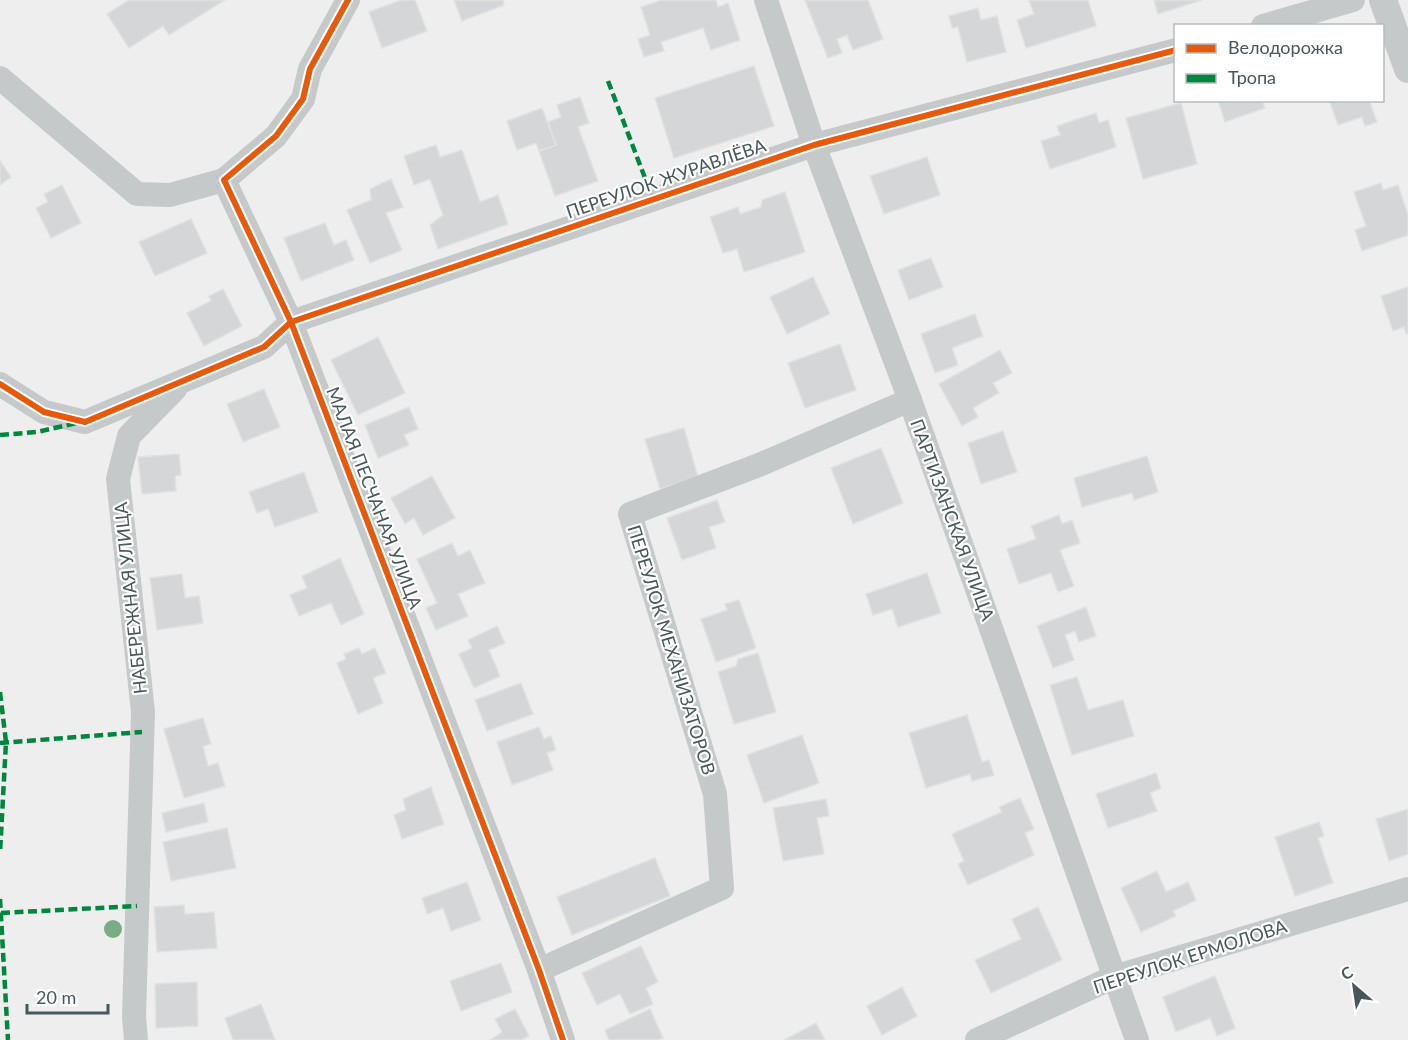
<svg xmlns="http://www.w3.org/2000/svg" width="1408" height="1040" viewBox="0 0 1408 1040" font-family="Lato,sans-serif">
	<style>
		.building { fill: #d5d6d7; stroke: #e0e1e1; stroke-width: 1.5 }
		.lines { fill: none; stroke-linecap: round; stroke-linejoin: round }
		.minor { stroke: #c6c9ca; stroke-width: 24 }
		.tertiary { stroke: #c6c9ca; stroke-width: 28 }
		.quiet { stroke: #00873e; stroke-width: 4.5; stroke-dasharray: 9 4.5; stroke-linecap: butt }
		.cycleway-casing { stroke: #fff; stroke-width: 10 }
		.cycleway { stroke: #e8590c; stroke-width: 6 }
		.tree { fill: #7aad84 }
		.labels { text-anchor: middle; stroke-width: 4.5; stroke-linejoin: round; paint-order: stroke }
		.street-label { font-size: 18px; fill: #47575a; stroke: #fff }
	</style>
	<rect width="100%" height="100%" fill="#efeeee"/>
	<g class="building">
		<path d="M129,0H225L169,35L163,26L129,48L107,14Z"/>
		<path d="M401,0H415L427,31L382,48L369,12Z"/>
		<path d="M454,0H503L504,5L462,21Z"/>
		<path d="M662,0H716L718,7L728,3L740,40L711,50L703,28L661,42L664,51L644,57L638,39L650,35L641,7Z"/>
		<path d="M805,0H868L883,39L853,50L847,35L837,39L842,53L828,58Z"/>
		<path d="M1029,0H1088L1096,26L1026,48L1017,20L1034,14Z"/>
		<path d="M1154,0H1202L1158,14Z"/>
		<path d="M978,8L981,20L997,16L1006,52L967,62L958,27L952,28L949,16Z"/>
		<path d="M754,66L774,126L674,158L655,98Z"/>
		<path d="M580,97L589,123L578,127L598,181L555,196L539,151L556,145L548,122L561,117L557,105Z"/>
		<path d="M1218,100H1262L1265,108L1225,122Z"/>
		<path d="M1329,100H1369L1377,122L1365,126L1362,117L1338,125Z"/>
		<path d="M1181,103L1197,164L1143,179L1126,118Z"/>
		<path d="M542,108L556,145L539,151L536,143L517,150L507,121Z"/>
		<path d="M1096,113L1099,123L1108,120L1116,147L1050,169L1041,141L1060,135L1057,126Z"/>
		<path d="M436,145L440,157L462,150L480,202L498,195L508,224L438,249L430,225L443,215L430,179L414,185L404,156Z"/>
		<path d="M927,157L940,195L884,214L870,176Z"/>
		<path d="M0,161L11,177L0,185Z"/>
		<path d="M391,179L403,207L386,213L402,250L370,263L347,210L371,200L370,189Z"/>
		<path d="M1381,183L1383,190L1398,185L1408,215V235L1362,251L1355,230L1366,226L1354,192Z"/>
		<path d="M62,185L81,223L51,238L36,208L48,202L44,194Z"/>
		<path d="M785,192L805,252L744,272L737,249L723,253L710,217L738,207L740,214L761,207L762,200Z"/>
		<path d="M191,219L207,253L155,276L139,242Z"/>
		<path d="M325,223L334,245L346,240L354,260L301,281L284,238Z"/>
		<path d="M931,258L943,287L909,300L898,270Z"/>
		<path d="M813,277L830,314L787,334L770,297Z"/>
		<path d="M1408,287V333L1406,334L1404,327L1393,331L1381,296Z"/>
		<path d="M223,289L242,326L204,346L187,313L211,301L209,296Z"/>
		<path d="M975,314L983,336L952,348L958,365L935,373L921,334Z"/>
		<path d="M378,337L405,393L358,415L331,360Z"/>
		<path d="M840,344L856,390L805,408L788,363Z"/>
		<path d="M1000,350L1012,373L993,383L999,393L973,408L978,417L962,426L939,384Z"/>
		<path d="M264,389L280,427L243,442L227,404Z"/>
		<path d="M409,407L418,429L404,435L409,445L378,458L365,425Z"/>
		<path d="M684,428L698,477L660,489L645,439Z"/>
		<path d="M1003,431L1017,472L981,484L968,443Z"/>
		<path d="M881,448L903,503L853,524L831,468Z"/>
		<path d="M179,454L181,475L175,476L176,491L142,494L138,457Z"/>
		<path d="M1147,456L1158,492L1134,500L1132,493L1082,507L1074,478Z"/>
		<path d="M304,472L318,512L275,527L268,509L257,513L249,492Z"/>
		<path d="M432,476L455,518L423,535L414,518L405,524L391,498Z"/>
		<path d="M717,500L725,522L709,527L716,548L682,560L667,518Z"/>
		<path d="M1059,515L1062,524L1072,520L1080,543L1060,550L1074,586L1058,592L1051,573L1019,584L1007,549L1036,539L1031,526Z"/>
		<path d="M452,543L458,556L470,550L485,583L458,594L468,616L436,630L426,608L437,603L417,559Z"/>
		<path d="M340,558L364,614L341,625L331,603L299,616L290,595L307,588L302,576Z"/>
		<path d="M927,573L941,613L898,627L892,609L873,615L866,594Z"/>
		<path d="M182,574L185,598L199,596L203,623L157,630L150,578Z"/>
		<path d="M739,600L756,648L716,662L701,619L727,610L725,604Z"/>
		<path d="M1086,607L1096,636L1079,642L1075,631L1065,635L1074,660L1053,668L1037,626Z"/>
		<path d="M497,626L505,643L489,650L500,676L474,688L459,654L472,648L468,640Z"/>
		<path d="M359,648L362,654L375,648L386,673L373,678L383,703L358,714L337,663L346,659L344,654Z"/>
		<path d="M758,653L776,712L734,724L718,672L736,666L738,659Z"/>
		<path d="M1077,677L1088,710L1123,700L1134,736L1072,755L1050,685Z"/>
		<path d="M521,683L533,714L487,731L475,700Z"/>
		<path d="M967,715L982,762L989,760L994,775L972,781L970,774L926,788L909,733Z"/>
		<path d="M203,718L211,744L203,746L208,766L218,763L225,786L184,798L164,729Z"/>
		<path d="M539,727L544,739L551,736L556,750L547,753L553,770L512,785L497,742Z"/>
		<path d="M802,735L819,783L764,803L747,755Z"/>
		<path d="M1156,773L1161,788L1150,793L1157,811L1108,828L1096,794Z"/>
		<path d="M431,787L444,824L402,839L394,815L406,810L403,799Z"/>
		<path d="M1020,798L1034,829L1025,833L1034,855L968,885L958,864L964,861L952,834L1002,812L999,807Z"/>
		<path d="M826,799L829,816L817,818L824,854L783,861L773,808Z"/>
		<path d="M204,803L208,822L166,832L162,813Z"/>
		<path d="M1408,809V854L1389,861L1376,819Z"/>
		<path d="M1319,822L1324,836L1318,838L1333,883L1295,896L1275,837Z"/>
		<path d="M227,828L236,868L171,881L163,842Z"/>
		<path d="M655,858L670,896L572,935L557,897Z"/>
		<path d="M1157,871L1166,892L1188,882L1196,900L1173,911L1176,916L1141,932L1121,888Z"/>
		<path d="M467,882L481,920L451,931L443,908L427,914L422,898Z"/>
		<path d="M184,905L185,914L214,912L217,948L157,952L154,907Z"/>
		<path d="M1038,907L1062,960L991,993L975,960L1021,939L1012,919Z"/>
		<path d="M641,946L658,982L646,988L653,1004L630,1014L620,994L597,1005L582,973Z"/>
		<path d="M501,963L512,992L461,1011L450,981Z"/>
		<path d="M1215,976L1235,1028L1217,1036L1210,1018L1176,1032L1163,997Z"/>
		<path d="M197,982L198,1026L156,1028L155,984Z"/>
		<path d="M902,987L917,1016L882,1035L867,1006Z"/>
		<path d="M261,1004L275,1040H233L225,1018Z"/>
		<path d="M515,1009L529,1036L521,1040H490L502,1032L495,1019Z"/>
		<path d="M650,1009L663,1038L658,1040H609L605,1030Z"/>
		<path d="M816,1023L825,1040H784Z"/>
	</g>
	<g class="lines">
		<g class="minor">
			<path d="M348,0L310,69L303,99L276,136L224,180L291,322L539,970L563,1040"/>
			<path d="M766,0L814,145L910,400L1137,1040"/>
			<path d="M1263,26L1353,0"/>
			<path d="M0,78L137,194L170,195L224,180"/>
			<path d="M0,384L44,412L85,422L264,347L291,322L814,145L1176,50"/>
			<path d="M539,970L722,888L715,794L630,514L759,465L910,400"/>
			<path d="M136,1040L134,1017L143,712L118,479L129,436L175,389"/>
			<path d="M977,1040L1114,977L1408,889"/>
		</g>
		<path class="tertiary" d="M1383,0L1408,69"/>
		<g class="quiet">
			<path d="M608,81L653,199"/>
			<path d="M0,435L37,432L77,423"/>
			<path d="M0,692L6,742L0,853"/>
			<path d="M0,743L142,732"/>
			<path d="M0,899L8,1040"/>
			<path d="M1,913L137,906"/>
		</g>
		<g class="cycleway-casing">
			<g id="cycleway">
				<path d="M348,0L310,69L303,99L276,136L224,180L291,322L539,970L563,1040"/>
				<path d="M0,384L44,412L85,422L264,347L291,322L814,145L1176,50"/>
			</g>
		</g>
		<use href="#cycleway" class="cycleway"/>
	</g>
	<circle class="tree" cx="113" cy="929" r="9"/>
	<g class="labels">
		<g class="street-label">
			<text transform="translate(666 179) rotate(-19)" y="6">ПЕРЕУЛОК ЖУРАВЛЁВА</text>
			<text transform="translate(374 498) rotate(69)" y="6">МАЛАЯ ПЕСЧАНАЯ УЛИЦА</text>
			<text transform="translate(952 520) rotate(70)" y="6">ПАРТИЗАНСКАЯ УЛИЦА</text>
			<text transform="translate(131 598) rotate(-96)" y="6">НАБЕРЕЖНАЯ УЛИЦА</text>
			<text transform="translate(671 650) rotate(73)" y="6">ПЕРЕУЛОК МЕХАНИЗАТОРОВ</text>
			<text transform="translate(1190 957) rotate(-18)" y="6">ПЕРЕУЛОК ЕРМОЛОВА</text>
		</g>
	</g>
	<rect x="1174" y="24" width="210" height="78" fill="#ffffff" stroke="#b5bcbd" stroke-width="1.5"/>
	<rect x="1186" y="44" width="30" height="9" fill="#e8590c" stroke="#b5bcbd" stroke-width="1.5"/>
	<text x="1228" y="54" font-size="18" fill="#47575a">Велодорожка</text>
	<rect x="1186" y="74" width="30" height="9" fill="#00873e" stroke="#b5bcbd" stroke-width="1.5"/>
	<text x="1228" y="84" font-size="18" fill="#47575a">Тропа</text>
	<g transform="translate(1354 986) rotate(331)" stroke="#ffffff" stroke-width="4.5" paint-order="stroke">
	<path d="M0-4.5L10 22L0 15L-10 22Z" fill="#47575a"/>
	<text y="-9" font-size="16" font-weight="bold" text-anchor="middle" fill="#47575a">С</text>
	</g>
	<path d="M27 1004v9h81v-9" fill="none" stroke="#47575a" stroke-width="3"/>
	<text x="36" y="1004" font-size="18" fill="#47575a" stroke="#ffffff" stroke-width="4.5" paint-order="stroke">20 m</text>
</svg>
